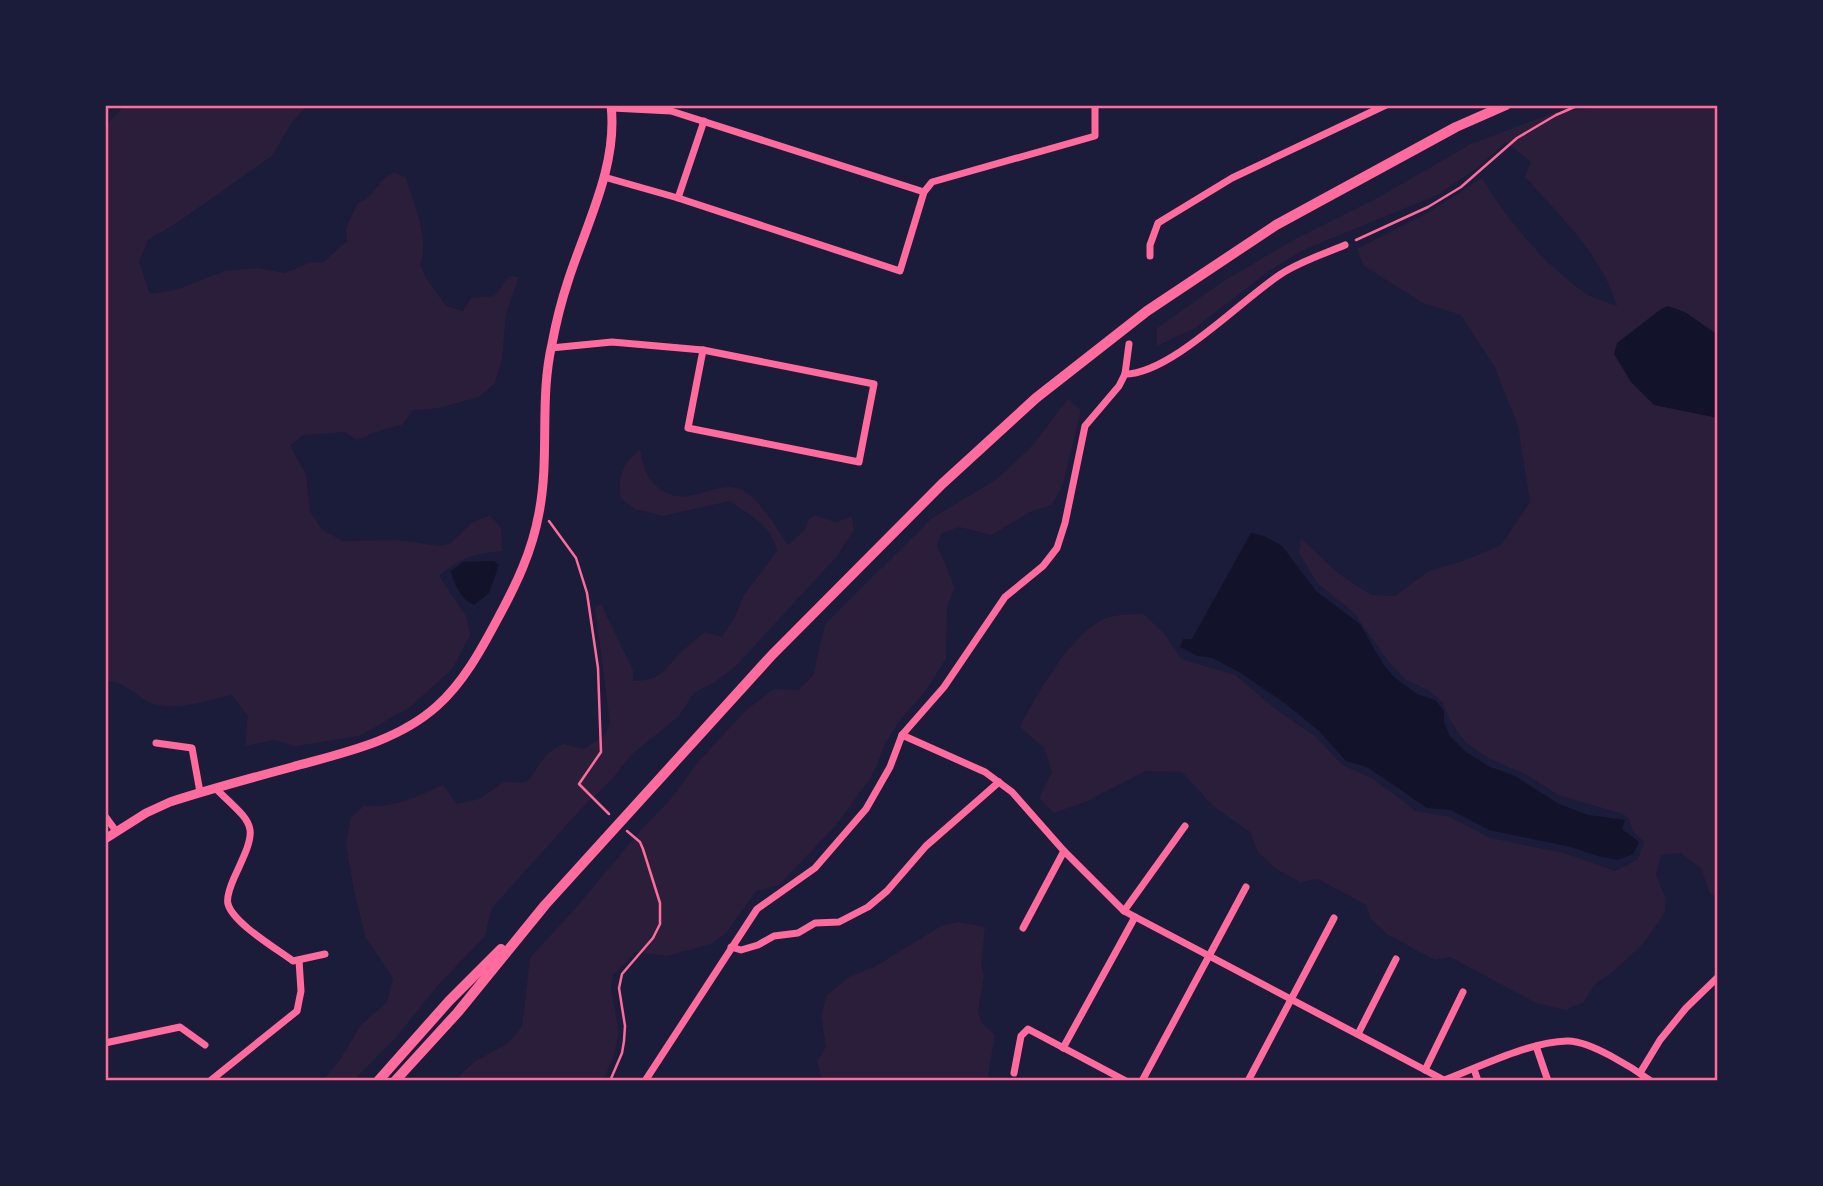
<svg xmlns="http://www.w3.org/2000/svg" width="1823" height="1186" viewBox="0 0 1823 1186" font-family="Poppins,sans-serif">
	<style>
		.green { fill: #2a1e3b }
		.water { fill: #12122b }
		.lines { fill: none; stroke-linecap: round; stroke-linejoin: round }
		.path { stroke: #ff6b9d; stroke-width: 2.5 }
		.minor { stroke: #ff6b9d; stroke-width: 7 }
		.tertiary { stroke: #ff6b9d; stroke-width: 9 }
		.primary { stroke: #ff6b9d; stroke-width: 10 }
		.neatline { fill: none; stroke: #ff6b9d; stroke-width: 2.5 }
	</style>
	<rect width="100%" height="100%" fill="#1b1b3a"/>
	<g class="green">
		<path d="M125,105H308L292,122L272,156L178,222L148,240L139,262L150,294L179,289L224,271L258,268L285,273L311,262L322,263L347,241L346,228L357,204C378,194 374,182 395,172L406,178C414,205 430,238 420,265L428,281L446,306L463,311L471,298L494,296L509,276L519,277L506,314L502,360L495,383L479,397L439,408L413,410L402,425L384,429L357,440L344,432L303,435L290,446L306,474L310,512L322,530L343,541L398,540L439,546L451,543L471,523L490,515L501,528L502,551C474,554 461,557 439,576L466,616L470,635L452,669L409,708L359,736L296,746L274,740L245,746L248,716L232,695C208,700 179,711 154,704C136,698 126,680 105,681V126Z"/>
		<path d="M1630,105H1718V897L1710,894L1701,868L1680,853L1661,855L1656,875L1666,899L1665,913L1643,944L1609,975L1595,984L1584,1002L1566,1010L1536,1003L1450,957L1435,960L1388,935L1371,919L1366,905L1318,879L1300,882L1276,869L1258,852L1250,832L1213,806L1182,772L1146,771L1085,802L1054,813L1039,798L1052,772L1044,748L1020,727C1037,694 1073,629 1109,617C1119,614 1133,615 1143,614L1164,633L1181,659L1235,675L1278,711L1315,736L1342,765L1372,778L1416,811L1450,817L1490,838L1564,853L1615,871L1638,859L1644,842L1633,831L1628,818L1623,814L1558,795L1525,774L1488,758L1465,742L1451,722L1442,702L1428,690L1406,680L1388,661L1354,613L1317,583L1299,553L1301,538L1339,574L1371,595L1395,596L1429,571L1466,560L1501,545L1530,502L1518,426L1494,366L1461,315L1423,303L1364,266L1357,249L1429,212L1482,178C1507,220 1542,261 1582,291C1591,298 1605,301 1617,306C1601,254 1560,216 1525,177L1531,162L1506,142L1477,168L1437,195L1301,251L1266,273L1195,328L1157,346V328L1225,280L1295,239L1379,197L1471,144L1556,112Z"/>
		<path d="M1068,399L1081,410L1063,484L1052,505L1032,511L992,535L959,527L941,534L937,545L955,588L947,607L946,658L928,688L900,720L886,742L872,776L836,825L779,885L756,891L727,932L711,944L667,956L636,952L613,975L611,989L619,1033L613,1058L603,1081H454L475,1061L507,1044L522,1027L530,958L579,904L640,831L670,800L699,761L745,711L774,689L798,690L813,676L825,624L932,518L997,479L1032,446Z"/>
		<path d="M640,450C644,468 647,481 663,491C690,507 712,482 737,488C758,494 776,528 788,545L805,530L808,520L815,515L835,522L852,517L854,530L838,555L735,667L713,683L694,693L679,716L631,755L613,778L580,810L492,908L485,936L439,984L398,1035L353,1081H323L339,1061L361,1025L387,1002L393,978L365,936L353,886L346,844L351,817L364,806C395,808 416,797 443,785L457,804L479,799L505,781C536,787 528,776 544,758C548,752 557,748 563,744L584,749L605,735L610,722L595,608L601,604L633,670V681C659,681 663,672 679,654C687,646 697,639 705,632L722,637L734,618L744,595L777,551C770,523 752,518 730,501L663,516L635,509L621,499C617,478 622,463 640,450Z"/>
		<path d="M958,922L985,927L981,964L984,976L978,1011L981,1022L995,1035L988,1075L992,1081H823L817,1061L826,1047L821,1016L827,995L849,977L876,966L941,926Z"/>
	</g>
	<g class="water">
		<path d="M1668,306L1685,312L1718,335V418L1654,405L1631,382L1614,354L1617,343L1661,309Z"/>
		<path d="M1251,533L1264,536L1282,546L1316,591L1360,624L1383,664L1395,678L1417,694L1435,700L1444,711V722L1449,735L1466,752L1488,766L1515,776L1559,804L1588,815L1625,820L1622,829L1639,842L1633,854L1617,860L1598,856L1571,847L1489,830L1451,810L1427,808L1367,767L1346,761L1319,731L1286,704L1239,672L1213,658L1198,656L1180,647L1183,639H1192Z"/>
		<path d="M494,561L499,565L489,593L474,605C461,599 454,585 451,571L463,562Z"/>
	</g>
	<g class="lines">
		<g class="path">
			<path d="M1356,240L1428,207L1461,187L1517,138L1556,115L1579,105"/>
			<path d="M549,521L576,558L587,593L598,668L601,752L579,784L609,814"/>
			<path d="M610,1081L622,1053L624,1041L625,1026L619,988L622,974L653,938L660,924V903L643,849L640,842L627,831"/>
		</g>
		<g class="minor">
			<path d="M612,108L671,111L924,192"/>
			<path d="M604,177L678,198L900,271L924,192L932,182L1095,136V105"/>
			<path d="M678,198L704,121"/>
			<path d="M1150,256V245L1158,223L1232,178L1386,105"/>
			<path d="M551,348L612,342L703,350"/>
			<path d="M703,350L874,384L859,462L688,428Z"/>
			<path d="M1125,374C1171,374 1242,299 1281,274C1301,261 1324,254 1345,245"/>
			<path d="M902,735L985,772L1012,792L1064,851L1124,911L1444,1080"/>
			<path d="M156,743L192,748L200,792"/>
			<path d="M215,788C257,828 259,824 234,878C231,885 226,897 228,904C233,923 277,949 293,961L325,954"/>
			<path d="M105,816L116,831"/>
			<path d="M1124,911L1185,826"/>
			<path d="M1023,928L1064,851"/>
			<path d="M731,947L741,950L758,945L774,936L798,933L815,923L839,922L868,907L887,891L926,846L999,782"/>
			<path d="M1358,1034L1396,959"/>
			<path d="M105,1043L180,1027L205,1045"/>
			<path d="M1536,1046L1548,1081"/>
			<path d="M1063,1048L1135,917"/>
			<path d="M1474,1069L1478,1081"/>
			<path d="M1425,1070L1463,992"/>
			<path d="M1014,1073L1021,1036L1028,1029L1126,1081"/>
			<path d="M1640,1073L1660,1040L1686,1008L1718,977"/>
			<path d="M210,1081L297,1011L301,991L299,960"/>
			<path d="M645,1081L757,909L815,868L866,809L890,767L902,735L944,687L1005,597L1043,566L1057,548L1065,523L1085,426L1119,386L1125,374L1129,344"/>
			<path d="M1142,1081L1246,887"/>
			<path d="M1248,1081L1334,918"/>
			<path d="M1442,1081C1480,1067 1528,1042 1567,1041C1589,1040 1633,1068 1651,1081"/>
		</g>
		<path class="tertiary" d="M105,839L146,813L170,802C210,789 251,778 292,767C342,753 397,742 437,706C463,683 481,650 497,620C516,585 532,552 539,513C550,457 539,399 552,344C556,322 562,299 569,278C587,223 618,165 611,105"/>
		<g class="primary">
			<path d="M378,1081L449,1001L501,949"/>
			<path d="M395,1081L458,1012L545,905L772,655L942,484L1036,398L1147,311L1276,225L1456,127L1506,105"/>
		</g>
	</g>
	<rect width="1823" height="1186" fill="none" stroke="#1b1b3a" stroke-width="214"/>
	<rect x="107" y="107" width="1609" height="972" class="neatline"/>
</svg>
